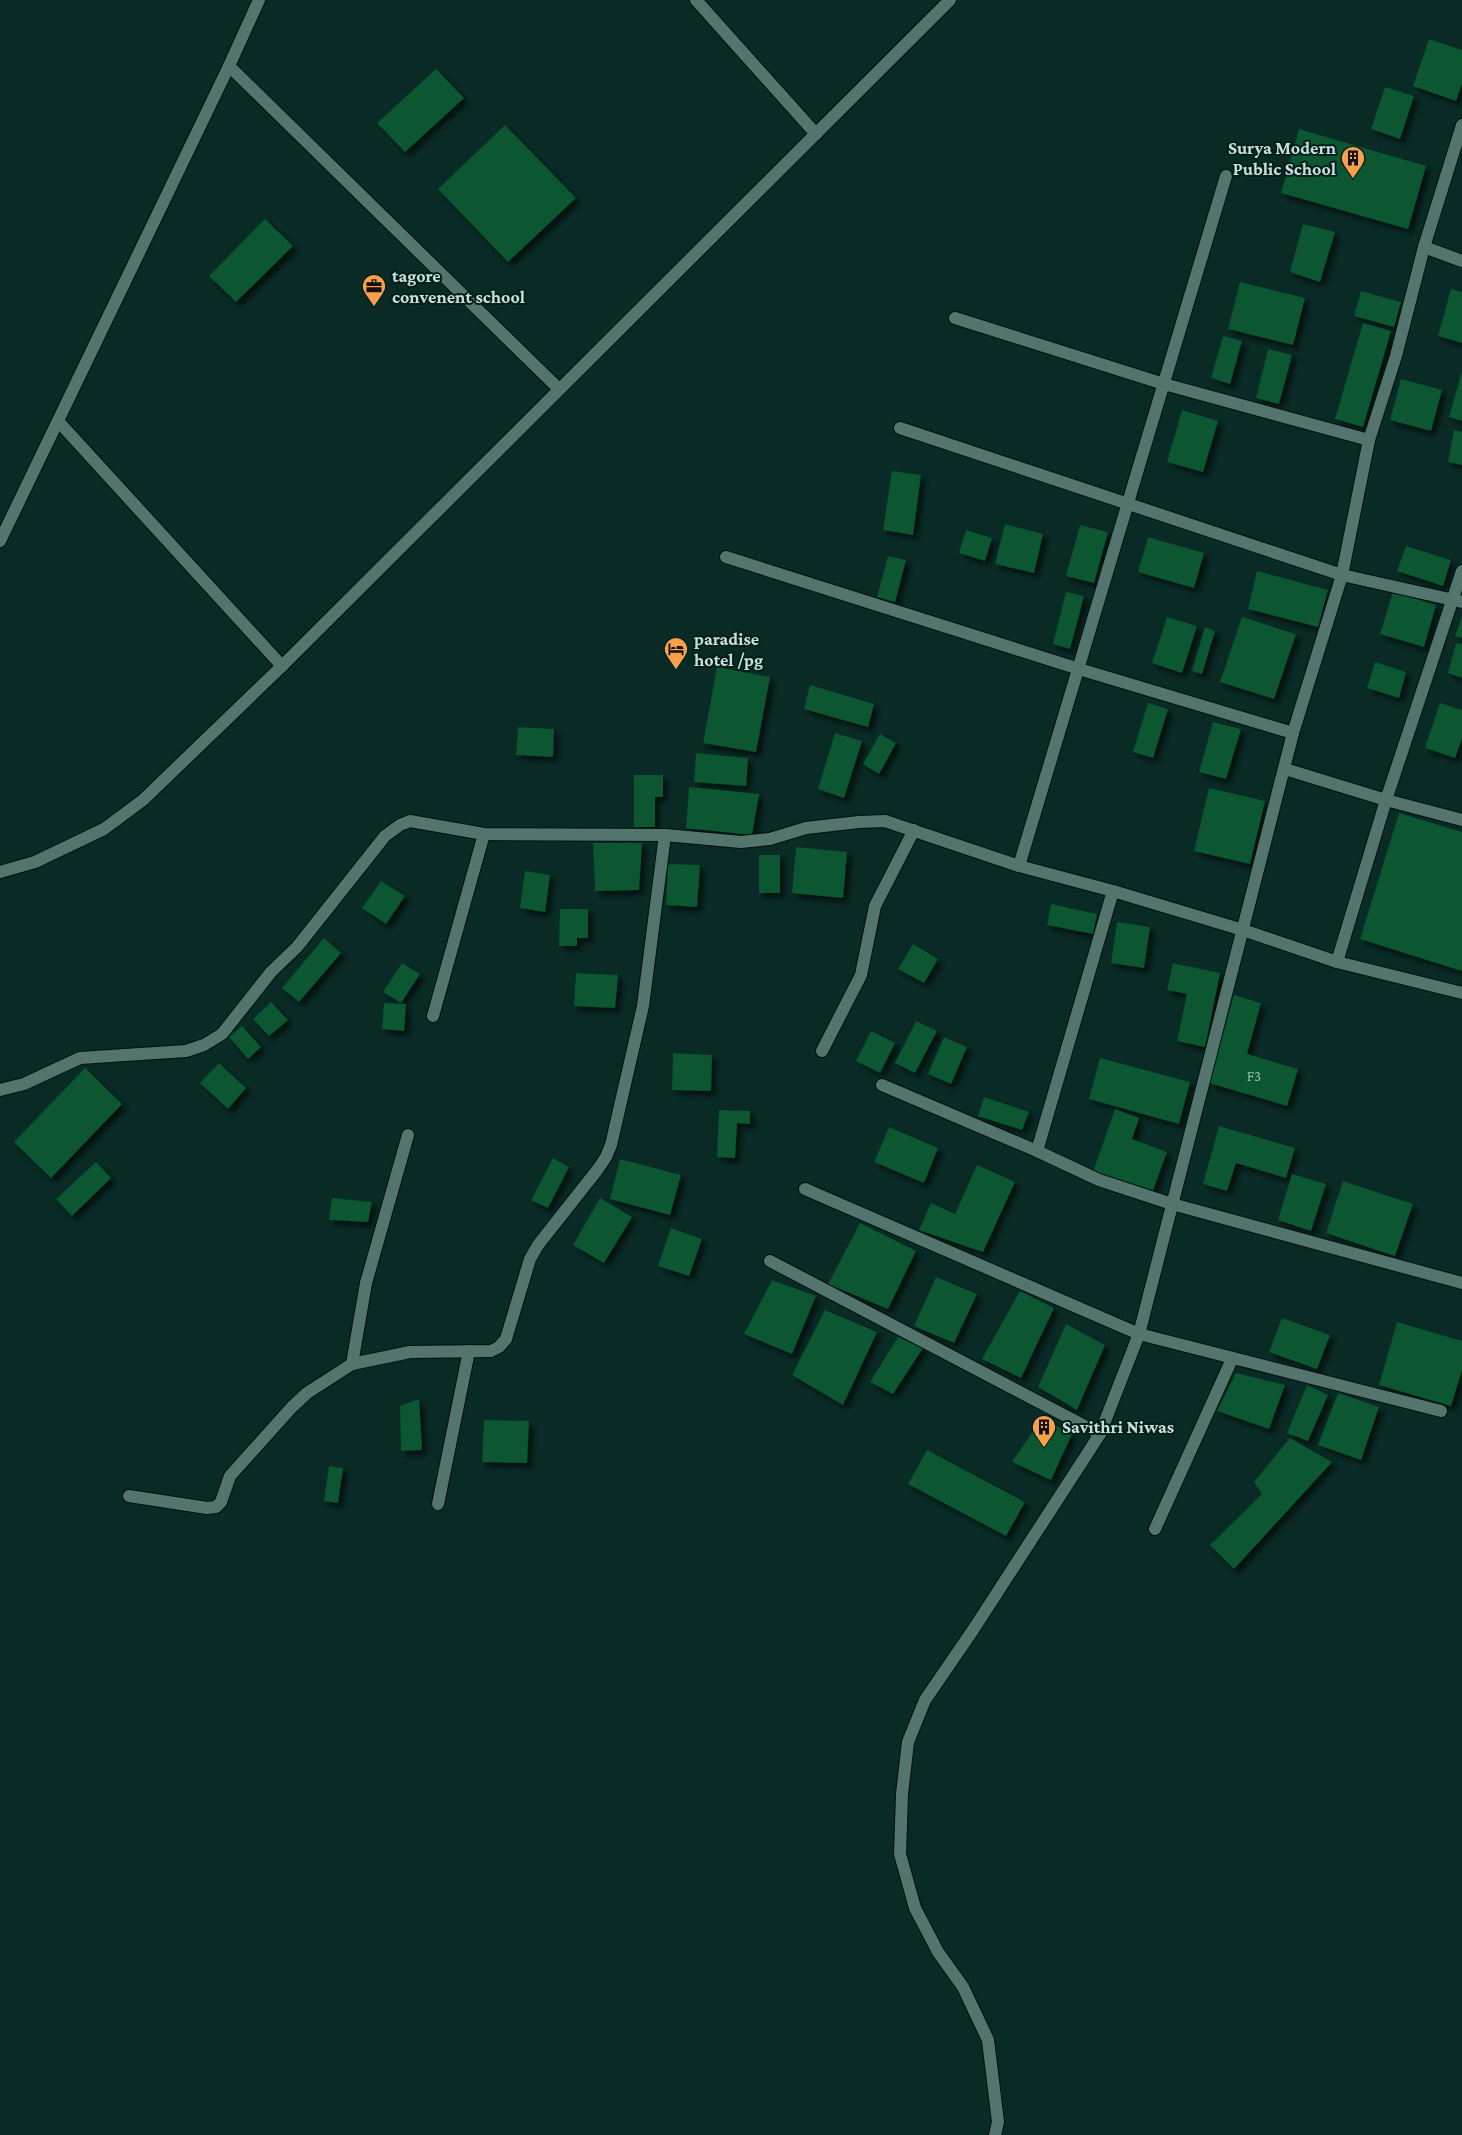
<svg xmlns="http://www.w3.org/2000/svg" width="1462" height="2135" viewBox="0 0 1462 2135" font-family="'Crimson Pro',serif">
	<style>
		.building { fill: #075733; filter: url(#shadow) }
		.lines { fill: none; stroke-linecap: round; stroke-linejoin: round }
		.service-casing { stroke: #00120e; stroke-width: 14 }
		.minor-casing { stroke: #00120e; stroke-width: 14 }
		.service { stroke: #54756e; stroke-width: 12 }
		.minor { stroke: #54756e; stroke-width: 12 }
		.labels { text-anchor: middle; stroke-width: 4; stroke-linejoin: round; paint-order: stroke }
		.number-label { font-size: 15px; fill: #9bbcb0 }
		.poi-label { font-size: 18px; font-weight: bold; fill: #ccdeda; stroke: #01201b; text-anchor: start }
	</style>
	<defs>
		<filter id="shadow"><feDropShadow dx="4.5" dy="4.5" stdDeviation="2.5" flood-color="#0009"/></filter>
	</defs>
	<rect width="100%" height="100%" fill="#092a25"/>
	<g class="building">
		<path d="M1429,39L1462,50V84L1456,101L1413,86Z"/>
		<path d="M436,69L464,98L405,152L377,123Z"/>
		<path d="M1385,87L1414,96L1400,139L1371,129Z"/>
		<path d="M505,125L576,198L508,262L438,189Z"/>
		<path d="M1299,129L1426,166L1408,229L1281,193Z"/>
		<path d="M265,219L293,246L236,302L209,276Z"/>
		<path d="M1303,224L1335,232L1320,282L1290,272Z"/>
		<path d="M1240,282L1305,298L1293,345L1228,329Z"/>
		<path d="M1451,289L1462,292V343L1438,336Z"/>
		<path d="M1361,291L1401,302L1394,327L1354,316Z"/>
		<path d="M1363,323L1391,331L1363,427L1335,419Z"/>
		<path d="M1223,336L1242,341L1230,384L1211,378Z"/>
		<path d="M1268,349L1292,355L1279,404L1256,398Z"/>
		<path d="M1462,371V421L1449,417Z"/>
		<path d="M1401,379L1442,390L1431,431L1390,420Z"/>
		<path d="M1182,410L1218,421L1203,472L1167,462Z"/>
		<path d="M1454,430L1462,432V465L1448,462Z"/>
		<path d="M892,471L921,475L913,535L883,530Z"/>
		<path d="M1005,524L1043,534L1034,573L995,564Z"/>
		<path d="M1080,525L1108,532L1094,583L1066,576Z"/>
		<path d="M966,530L992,538L985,561L959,553Z"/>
		<path d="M1148,537L1204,553L1194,588L1138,572Z"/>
		<path d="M1406,546L1451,560L1443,586L1397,571Z"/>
		<path d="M888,556L906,560L895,602L877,597Z"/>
		<path d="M1257,571L1328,590L1318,627L1248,609Z"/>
		<path d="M1066,592L1084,596L1070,649L1053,644Z"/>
		<path d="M1393,592L1436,605L1424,647L1380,634Z"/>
		<path d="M1462,616V638L1455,636Z"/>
		<path d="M1167,617L1197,626L1182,673L1152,663Z"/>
		<path d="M1242,617L1296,634L1274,699L1220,682Z"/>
		<path d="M1205,627L1215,631L1202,674L1192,671Z"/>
		<path d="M1456,643L1462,644V678L1448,673Z"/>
		<path d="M1375,662L1406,672L1399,698L1367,688Z"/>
		<path d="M717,667L770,677L756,752L703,743Z"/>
		<path d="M810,685L874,704L868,727L804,709Z"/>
		<path d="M1148,703L1168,709L1153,758L1133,752Z"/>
		<path d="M1440,703L1462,710V738L1455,758L1425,748Z"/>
		<path d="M1213,722L1241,729L1226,779L1199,772Z"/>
		<path d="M518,727L554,729L553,757L516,755Z"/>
		<path d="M835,733L862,741L844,798L818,789Z"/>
		<path d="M880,734L896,743L879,774L863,764Z"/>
		<path d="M696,753L748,758L746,786L694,782Z"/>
		<path d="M634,775H663V797H655V827H634Z"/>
		<path d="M689,787L759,794L752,835L686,828Z"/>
		<path d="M1209,788L1265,801L1250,864L1194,851Z"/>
		<path d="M1399,813L1462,832V971L1360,939Z"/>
		<path d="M593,843H642L639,890L595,891Z"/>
		<path d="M796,847L847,852L843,898L792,893Z"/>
		<rect x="759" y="855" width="21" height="38"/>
		<path d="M668,864L700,865L697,907L666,905Z"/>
		<path d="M525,871L550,875L545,912L520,908Z"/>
		<path d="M381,881L405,896L386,924L362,908Z"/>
		<path d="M1051,904L1097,914L1093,934L1047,925Z"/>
		<path d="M560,909H588V938H577V946H559Z"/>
		<path d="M1117,922L1150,927L1144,968L1111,963Z"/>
		<path d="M324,938L341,953L299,1002L282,988Z"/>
		<path d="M913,944L938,959L924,983L898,969Z"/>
		<path d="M402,963L420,974L401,1003L383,992Z"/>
		<path d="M1173,963L1220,973L1205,1047L1177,1041L1187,994L1167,990Z"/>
		<path d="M576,973L618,975L615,1008L574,1006Z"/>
		<path d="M1234,995L1261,1003L1247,1054L1298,1069L1287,1106L1209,1083Z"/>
		<path d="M271,1002L288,1020L269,1036L253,1019Z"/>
		<path d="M384,1003L406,1004L404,1031L382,1029Z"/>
		<path d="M916,1021L937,1031L915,1073L895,1063Z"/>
		<path d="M242,1026L261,1047L248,1059L229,1037Z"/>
		<path d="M871,1031L895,1043L880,1073L856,1061Z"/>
		<path d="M944,1037L967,1047L951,1084L928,1074Z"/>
		<path d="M673,1053L712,1055L711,1091L672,1090Z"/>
		<path d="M1100,1058L1190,1082L1179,1124L1089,1099Z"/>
		<path d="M219,1063L246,1088L228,1109L200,1083Z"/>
		<path d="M85,1068L122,1104L51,1178L14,1142Z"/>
		<path d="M984,1097L1029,1112L1022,1130L978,1116Z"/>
		<path d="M1115,1109L1139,1118L1132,1139L1167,1152L1152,1193L1093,1172Z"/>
		<path d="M719,1110L750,1111V1124L737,1123L735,1158L717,1157Z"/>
		<path d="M1219,1126L1295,1148L1286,1178L1236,1163L1227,1191L1203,1184Z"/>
		<path d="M889,1127L938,1148L924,1183L874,1162Z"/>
		<path d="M553,1158L569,1167L548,1208L531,1200Z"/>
		<path d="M620,1159L681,1175L670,1215L610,1199Z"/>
		<path d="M96,1162L111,1178L72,1216L56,1199Z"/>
		<path d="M977,1165L1015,1182L983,1252L919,1230L931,1203L955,1214Z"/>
		<path d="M1292,1174L1326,1184L1311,1231L1278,1220Z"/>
		<path d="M1343,1181L1413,1204L1395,1256L1326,1233Z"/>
		<path d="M332,1198L372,1202L368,1222L329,1220Z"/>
		<path d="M600,1198L632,1217L604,1263L573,1245Z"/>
		<path d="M860,1223L916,1251L888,1309L828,1284Z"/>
		<path d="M671,1228L702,1239L689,1276L658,1266Z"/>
		<path d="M936,1277L977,1294L954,1343L914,1326Z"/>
		<path d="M772,1280L816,1296L792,1354L744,1334Z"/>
		<path d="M1020,1291L1054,1308L1021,1378L982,1359Z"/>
		<path d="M825,1310L877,1332L843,1405L792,1375Z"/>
		<path d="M1282,1318L1330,1335L1317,1369L1269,1352Z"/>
		<path d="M1397,1322L1462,1341V1370L1451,1406L1379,1385Z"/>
		<path d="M1066,1324L1105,1345L1077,1410L1038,1387Z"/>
		<path d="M898,1337L923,1348L893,1394L870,1382Z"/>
		<path d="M1236,1373L1285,1385L1269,1429L1217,1411Z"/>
		<path d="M1307,1385L1328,1395L1308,1441L1287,1433Z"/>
		<path d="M1338,1393L1379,1407L1361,1460L1318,1445Z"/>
		<path d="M419,1399L422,1450L401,1451L400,1406Z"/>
		<path d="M1042,1418L1072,1434L1051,1480L1012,1462Z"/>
		<path d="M484,1420L529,1421L527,1463L482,1462Z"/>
		<path d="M1290,1438L1332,1462L1234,1569L1210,1545L1262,1494L1254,1482Z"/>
		<path d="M927,1450L1025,1502L1006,1536L908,1484Z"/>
		<path d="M329,1466L343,1468L338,1503L324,1501Z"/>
	</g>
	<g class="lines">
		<g class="service-casing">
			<g id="service">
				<path d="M696,0L816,134"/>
				<path d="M229,66L559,389"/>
				<path d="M58,421L282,666"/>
				<path d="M0,541L229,66L259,0"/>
				<path d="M0,872L35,862L104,829L143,800L282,666L950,0"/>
			</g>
		</g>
		<g class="minor-casing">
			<g id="minor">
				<path d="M1424,247L1462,261"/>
				<path d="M955,318L1164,384L1369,440"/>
				<path d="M900,428L1342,575L1462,602"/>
				<path d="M726,557L1079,669L1293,733"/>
				<path d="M1285,769L1386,800L1462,820"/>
				<path d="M1019,866L1226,176"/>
				<path d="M1337,962L1386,800L1462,571"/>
				<path d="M433,1016L484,834"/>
				<path d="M822,1051L861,975L875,906L914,830"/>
				<path d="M882,1085L1037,1151L1099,1180L1172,1204L1462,1283"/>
				<path d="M0,1090L24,1084L80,1058L186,1051L204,1045L222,1034L271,972L297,947L385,836L400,825L410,821L484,834L665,835L741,842L770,839L806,828L859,822L885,821L1019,866L1113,891L1243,930L1337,962L1462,993"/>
				<path d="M1037,1151L1113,891"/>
				<path d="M805,1189L1139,1334L1441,1411"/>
				<path d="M770,1261L1100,1434"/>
				<path d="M352,1364L366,1283L408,1135"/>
				<path d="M129,1496L207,1508L216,1507L221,1502L230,1476L292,1407L307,1393L352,1364L410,1352L491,1351L499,1347L506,1339L530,1259L538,1245L598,1169L606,1157L611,1145L643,1006L665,835"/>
				<path d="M438,1504L469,1351"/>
				<path d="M1155,1529L1232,1359"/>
				<path d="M995,2135L998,2122L988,2040L963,1987L938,1952L915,1908L900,1854L902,1794L908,1742L925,1700L973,1630L1100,1434L1139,1334L1293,733L1342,575L1369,440L1396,356L1424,247L1462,125"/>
			</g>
		</g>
		<use href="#service" class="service"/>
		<use href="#minor" class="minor"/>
	</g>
	<defs>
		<g id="building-pin" transform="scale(1.25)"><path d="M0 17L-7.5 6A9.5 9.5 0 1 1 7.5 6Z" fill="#f8a04b" stroke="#01201b"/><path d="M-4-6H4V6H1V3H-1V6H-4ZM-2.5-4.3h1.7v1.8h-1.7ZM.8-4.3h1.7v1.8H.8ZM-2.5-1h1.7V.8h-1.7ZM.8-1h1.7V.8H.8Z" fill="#111"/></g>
		<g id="office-pin" transform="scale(1.25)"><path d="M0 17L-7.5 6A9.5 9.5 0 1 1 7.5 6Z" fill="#f8a04b" stroke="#01201b"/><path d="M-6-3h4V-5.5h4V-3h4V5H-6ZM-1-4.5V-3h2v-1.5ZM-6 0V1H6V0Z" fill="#111"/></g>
		<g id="hotel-pin" transform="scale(1.25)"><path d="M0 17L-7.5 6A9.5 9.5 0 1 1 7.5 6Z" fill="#f8a04b" stroke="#01201b"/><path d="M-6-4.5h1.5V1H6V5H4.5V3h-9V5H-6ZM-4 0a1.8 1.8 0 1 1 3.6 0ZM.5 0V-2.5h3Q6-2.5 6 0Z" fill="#111"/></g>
	</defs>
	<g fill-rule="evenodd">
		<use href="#building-pin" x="1353" y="158"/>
		<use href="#office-pin" x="374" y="286"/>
		<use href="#hotel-pin" x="676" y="649"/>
		<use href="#building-pin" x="1044" y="1427"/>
	</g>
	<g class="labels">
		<g class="number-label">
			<text x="1254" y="1081">F3</text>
		</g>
		<g class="poi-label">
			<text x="1336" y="154" text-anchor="end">Surya Modern<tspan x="1336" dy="21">Public School</tspan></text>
			<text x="392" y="282">tagore<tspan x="392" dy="21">convenent school</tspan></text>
			<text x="694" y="645">paradise<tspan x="694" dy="21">hotel /pg</tspan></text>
			<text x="1062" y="1433">Savithri Niwas</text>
		</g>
	</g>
</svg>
